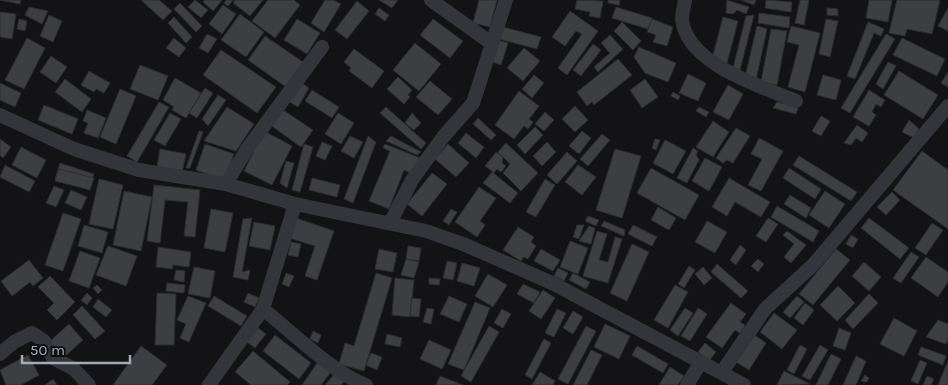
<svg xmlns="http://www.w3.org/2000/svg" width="948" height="385" viewBox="0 0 948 385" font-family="Karla,sans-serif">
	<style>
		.building { fill: #3d3e42; stroke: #2d2d31 }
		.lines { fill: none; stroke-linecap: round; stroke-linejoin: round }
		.minor { stroke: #34353a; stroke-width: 14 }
	</style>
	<rect width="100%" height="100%" fill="#131315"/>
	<g class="building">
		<path d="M0,0H21L20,4Z"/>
		<path d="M141,0H159L172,11L163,20Z"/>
		<path d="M195,0L208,10L201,18L188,7Z"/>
		<path d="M205,0H222L213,11L203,2Z"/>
		<path d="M226,0H233L228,6L224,3Z"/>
		<path d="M235,0H263L250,16L233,3Z"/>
		<path d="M268,0H294L300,5L275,38L252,21Z"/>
		<path d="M325,0H333L341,4L324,32L311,23Z"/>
		<path d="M379,0H398L392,8Z"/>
		<path d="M479,0H497L490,27L473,23Z"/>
		<path d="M577,0L603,1L600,18L589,16L590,12L575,9Z"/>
		<path d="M608,0H620L619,5L608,3Z"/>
		<path d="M727,0L749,7L746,14L737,10L733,14L726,13Z"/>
		<path d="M741,0H756L754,5Z"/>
		<path d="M766,0L792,2L791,12L765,8Z"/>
		<path d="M800,0H809L804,25L795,23Z"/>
		<path d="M869,0H892L888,22L866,18Z"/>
		<path d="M897,0H940L932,34L907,29L905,36L889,33Z"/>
		<path d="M357,1L369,11L347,39L335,30Z"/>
		<path d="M180,3L202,26L196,32L174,9Z"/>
		<path d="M223,5L236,14L222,34L209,24Z"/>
		<path d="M29,7L48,11L42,24L25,15Z"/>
		<path d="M616,7L652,18L648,29L612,18Z"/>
		<path d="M379,8L389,15L385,21L375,14Z"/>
		<path d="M827,8L838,9V16L827,15Z"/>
		<path d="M948,8V31L938,26Z"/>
		<path d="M570,11L598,31L567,75L558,68L582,34L576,31L565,46L552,37Z"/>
		<path d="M0,12L16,14L12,39L0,37Z"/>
		<path d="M759,13L790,17L789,28L758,23Z"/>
		<path d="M240,14L264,32L246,57L221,40Z"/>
		<path d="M49,15L62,21L53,42L40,36Z"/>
		<path d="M754,15L740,70L733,68L746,16Z"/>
		<path d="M174,17L192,37L186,43L168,23Z"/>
		<path d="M723,17L738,21L727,63L712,59Z"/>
		<path d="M19,19L27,21L25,31L17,29Z"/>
		<path d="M297,19L320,33L307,54L284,40Z"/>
		<path d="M433,19L463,41L450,58L420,35Z"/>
		<path d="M652,19L673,27L667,46L653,42L656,35L647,32Z"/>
		<path d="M826,19L838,21L830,57L819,54Z"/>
		<path d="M622,22L641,41L633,50L614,31Z"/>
		<path d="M868,22L884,29L881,36L874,33L855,79L847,76Z"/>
		<path d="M757,26L767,29L756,80L745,77Z"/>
		<path d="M791,26L820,33L805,92L788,87L799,45L787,42Z"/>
		<path d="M503,27L541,37L537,49L499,39Z"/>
		<path d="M771,29L787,31L777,85L761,82Z"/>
		<path d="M207,34L217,39L208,53L199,48Z"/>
		<path d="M886,34L895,39L850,113L841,108Z"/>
		<path d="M610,35L623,49L598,72L594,67L610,53L601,43Z"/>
		<path d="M265,36L303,62L286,87L248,60Z"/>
		<path d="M27,38L45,48L24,89L5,80Z"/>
		<path d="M174,38L186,48L179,57L166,48Z"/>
		<path d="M902,38L945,59L937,76L893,55Z"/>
		<path d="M497,40L508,43L501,65L490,61Z"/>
		<path d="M415,43L441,64L419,91L393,70Z"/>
		<path d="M593,44L601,50L581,76L573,70Z"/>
		<path d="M639,47L676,63L668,82L645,73L634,57Z"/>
		<path d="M524,48L540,61L523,81L507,68Z"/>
		<path d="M354,49L384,71L372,88L349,71L351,68L344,62Z"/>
		<path d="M221,50L276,87L257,113L203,75Z"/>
		<path d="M51,56L67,67L56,83L40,72Z"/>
		<path d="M618,59L632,75L594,105L592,102L587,106L577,92Z"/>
		<path d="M888,62L896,66L883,89L876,84Z"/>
		<path d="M140,65L168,76L158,100L130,89Z"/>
		<path d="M89,71L110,83L104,93L96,89L94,92L81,85Z"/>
		<path d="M899,71L938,95L923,119L884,95Z"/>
		<path d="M948,72V87L941,83Z"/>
		<path d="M688,74L706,83L698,101L679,93Z"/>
		<path d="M534,75L544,83L532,98L522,89Z"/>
		<path d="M823,75L841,80L836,100L817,95Z"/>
		<path d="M398,77L412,90L408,95L410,97L404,104L387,89Z"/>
		<path d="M175,78L201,93L186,118L172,110L174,107L163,100Z"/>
		<path d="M65,79L91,99L82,112L55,92Z"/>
		<path d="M645,79L658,97L642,108L630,90Z"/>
		<path d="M430,81L452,99L438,115L416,97Z"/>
		<path d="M300,82L309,88L298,107L288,101Z"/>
		<path d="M0,83L21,93L15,107L0,100Z"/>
		<path d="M728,85L743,94L729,120L713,112Z"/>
		<path d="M205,88L213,93L197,118L189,113Z"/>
		<path d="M120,89L136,96L116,144L100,137Z"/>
		<path d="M312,90L339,107L332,118L305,101Z"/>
		<path d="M869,90L885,100L881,107L876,104L872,112L876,115L869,126L853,117Z"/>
		<path d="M519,91L539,106L529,119L533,122L528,129L524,126L514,139L495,125Z"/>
		<path d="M673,92L680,96L678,100L671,96Z"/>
		<path d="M218,95L226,100L208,126L202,119Z"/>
		<path d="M159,102L169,107L137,162L127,156Z"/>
		<path d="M777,102L798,107L796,114L773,108Z"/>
		<path d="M44,105L78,119L72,134L38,120Z"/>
		<path d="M575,106L588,120L575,132L562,119Z"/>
		<path d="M227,107L254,124L236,151L204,141Z"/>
		<path d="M386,107L426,143L421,149L380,113Z"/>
		<path d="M699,107L709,112L706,117L696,111Z"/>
		<path d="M280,108L313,130L301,147L269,124Z"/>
		<path d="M87,110L106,118L98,138L84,133L88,123L83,121Z"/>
		<path d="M545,112L554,120L544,131L535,124Z"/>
		<path d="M170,113L181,119L165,146L154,140Z"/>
		<path d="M338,113L354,123L341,144L325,134Z"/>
		<path d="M412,113L421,123L414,130L405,123Z"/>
		<path d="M821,116L830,121L821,136L812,131Z"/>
		<path d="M478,118L496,135L491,140L473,124Z"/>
		<path d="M909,120L919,129L914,138L902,132Z"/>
		<path d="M713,121L729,132L713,157L696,147Z"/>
		<path d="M857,125L868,133L862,142L856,138L851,145L844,143Z"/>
		<path d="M535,127L543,135L525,154L517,145Z"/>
		<path d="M736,128L750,136L733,163L727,160L723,163L716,158Z"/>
		<path d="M199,131L203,132L190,168H186Z"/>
		<path d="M264,131L292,146L272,185L244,171Z"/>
		<path d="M582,131L591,138L579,154L569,146Z"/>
		<path d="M466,133L484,147L476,158L458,143Z"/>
		<path d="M602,134L610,140L588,166L580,159Z"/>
		<path d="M350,136L363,142L354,158L341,151Z"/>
		<path d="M368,136L376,142L353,203L344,199Z"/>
		<path d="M391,136L421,152L417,155L386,141Z"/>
		<path d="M759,138L783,151L761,191L748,185L762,159L751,154Z"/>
		<path d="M0,139L11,147L3,158L0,155Z"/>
		<path d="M655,139L660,140L656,150L652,148Z"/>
		<path d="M665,140L686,151L673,174L653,163Z"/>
		<path d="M322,142L332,146L325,160L316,156Z"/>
		<path d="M547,142L556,152L542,166L533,156Z"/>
		<path d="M506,143L538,173L521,191L503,173L510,164L498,152Z"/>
		<path d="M205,144L234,154L224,180L196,170Z"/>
		<path d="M304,144L313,147L300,192L292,190Z"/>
		<path d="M385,144L420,158L413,174L404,170L389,209L369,201L390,151L383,148Z"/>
		<path d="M448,144L469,163L456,177L435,159Z"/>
		<path d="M21,147L46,160L37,178L12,165Z"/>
		<path d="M693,148L698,151L696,155L699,160L687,183L677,178Z"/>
		<path d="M160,149L186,154L182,172L157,167Z"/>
		<path d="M615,149L641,156L622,218L596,210Z"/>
		<path d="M922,151L948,170V229L893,190Z"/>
		<path d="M496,152L503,157L502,163L506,166L501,172L497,169L494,173L485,166Z"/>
		<path d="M567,152L577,161L557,184L547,175Z"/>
		<path d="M799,156L857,192L851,201L793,165Z"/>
		<path d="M705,158L722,167L709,191L692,181Z"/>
		<path d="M286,161L294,163L287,188L280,183Z"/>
		<path d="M60,163L94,174L89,189L55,179Z"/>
		<path d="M5,165L35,181L29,192L0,177Z"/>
		<path d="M578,165L596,177L582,195L565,182Z"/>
		<path d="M651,168L699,195L685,220L637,193Z"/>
		<path d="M789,168L821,189L815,199L783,178Z"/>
		<path d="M59,169L94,178L90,190L55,181Z"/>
		<path d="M492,172L518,193L510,203L483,183Z"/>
		<path d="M432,173L447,184L422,216L407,204Z"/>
		<path d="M312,178L340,185L337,197L309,190Z"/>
		<path d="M729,178L770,202L761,217L735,202L727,216L712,207Z"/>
		<path d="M99,179L123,185L113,229L89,224Z"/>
		<path d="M545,179L555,185L536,217L526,212Z"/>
		<path d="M154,185L200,190L195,237L184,236L188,202L165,200L160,243L147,241Z"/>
		<path d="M54,186L64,190L56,207L46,203Z"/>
		<path d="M479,187L496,198L480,221L485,225L477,237L455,222Z"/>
		<path d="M71,190L87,197L81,210L65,203Z"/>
		<path d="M124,191L152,197L141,251L113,245Z"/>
		<path d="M825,191L845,204L829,228L809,215Z"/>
		<path d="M892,192L900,200L886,215L877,207Z"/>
		<path d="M790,195L811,208L806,218L784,204Z"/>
		<path d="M777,206L819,231L813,242L771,217Z"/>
		<path d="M658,207L676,218L669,230L651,220Z"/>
		<path d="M211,209L233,213L225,252L204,248Z"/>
		<path d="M451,209L457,212L449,225L443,221Z"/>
		<path d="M63,213L81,219L63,271L45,265Z"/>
		<path d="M588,216L599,220L596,226L585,221Z"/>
		<path d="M252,218L242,272L250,270L248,280L233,277L243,219Z"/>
		<path d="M296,218L334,231L317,280L305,276L315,246L289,238Z"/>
		<path d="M768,218L778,224L766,242L756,236Z"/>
		<path d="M869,218L909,248L900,259L861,228Z"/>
		<path d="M604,221L625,230L624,236L601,226Z"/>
		<path d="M707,221L727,232L715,253L695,242Z"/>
		<path d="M254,222L275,226L270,250L249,246Z"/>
		<path d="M932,223L943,230L926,255L915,248Z"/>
		<path d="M84,225L108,232L102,253L78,246Z"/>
		<path d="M577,225H584L579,239L573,237Z"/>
		<path d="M633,225L657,237L652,246L628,234Z"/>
		<path d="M589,226L595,228L591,244L579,241Z"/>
		<path d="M518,227L534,237L531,242L536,246L528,259L524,257L521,261L503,250Z"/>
		<path d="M597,231L607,234L599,260L608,262L615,237L622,239L608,283L583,276Z"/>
		<path d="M787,231L806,245L791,263L784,257L794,244L783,235Z"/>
		<path d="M851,235L858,239L853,248L846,244Z"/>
		<path d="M570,241L588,248L578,274L560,267Z"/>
		<path d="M291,242L301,244L298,257L288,255Z"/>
		<path d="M632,244L649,252L627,301L610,293Z"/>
		<path d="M740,245L746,250L736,265L730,260Z"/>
		<path d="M108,246L137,256L126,286L96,275Z"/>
		<path d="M408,246L421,248L419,261L406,259Z"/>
		<path d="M158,247L191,252L189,267L173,265L172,269L156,267Z"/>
		<path d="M379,249L397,253L393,272L375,269Z"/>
		<path d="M541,249L560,260L553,271L534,261Z"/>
		<path d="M836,249L850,260L813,305L799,294Z"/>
		<path d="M80,251L100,258L89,288L69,281Z"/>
		<path d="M911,252L919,257L901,283L893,278Z"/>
		<path d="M926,257L948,272V282L938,297L911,278Z"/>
		<path d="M406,259L419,262L414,278L401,275Z"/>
		<path d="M758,259L764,264L758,272L751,266Z"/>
		<path d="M29,260L43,278L33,286L30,282L12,296L1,281Z"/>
		<path d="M447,261L457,263L453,280L443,278Z"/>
		<path d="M864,262L881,277L869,291L852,276Z"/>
		<path d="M462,263L480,268L474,286L457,281Z"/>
		<path d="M717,264L748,291L741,298L711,272Z"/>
		<path d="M689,266L695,270L684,288L678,284Z"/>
		<path d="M194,267L215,271L210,298L188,294Z"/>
		<path d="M703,267L712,278L704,285L695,274Z"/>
		<path d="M558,268L568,273L564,281L554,276Z"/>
		<path d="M176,270L185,271L184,282L174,280Z"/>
		<path d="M286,273L294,276L289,287L282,284Z"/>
		<path d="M376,273L392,278L364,371L339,364L345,343L354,346Z"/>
		<path d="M573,273L590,282L586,289L569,280Z"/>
		<path d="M488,274L507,285L493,307L475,296Z"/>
		<path d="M50,276L75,302L57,320L47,310L54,303L38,287Z"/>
		<path d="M395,278L414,280L410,317L392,315Z"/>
		<path d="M429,278L440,279L439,285L429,284Z"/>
		<path d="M167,283L185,285L184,293L166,291Z"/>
		<path d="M523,284L540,292L534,303L517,294Z"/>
		<path d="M97,285L102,290L98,294L93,288Z"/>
		<path d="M675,285L688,292L668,328L654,320Z"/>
		<path d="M838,286L855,303L837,321L820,305Z"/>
		<path d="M543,290L555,298L541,319L529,311Z"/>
		<path d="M87,293L92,298L87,305L81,300Z"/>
		<path d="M157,293L176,294L174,345H155Z"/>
		<path d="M248,293L259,298L255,307L244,302Z"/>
		<path d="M869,294L878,303L853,329L845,320Z"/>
		<path d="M188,296L206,303L189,342L180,338L186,324L177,320Z"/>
		<path d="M214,296L247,316L241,326L208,306Z"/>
		<path d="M449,296L467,304L459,322L440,314Z"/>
		<path d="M797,296L804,302L790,318L783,312Z"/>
		<path d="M412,298L421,299L419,317L410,316Z"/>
		<path d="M98,299L112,310L106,317L93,307Z"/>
		<path d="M475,302L490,308L464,370L448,364Z"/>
		<path d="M731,303L746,314L740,322L745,325L740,333L735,330L722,348L706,337Z"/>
		<path d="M805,303L814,310L803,325L794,318Z"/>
		<path d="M82,306L105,331L95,339L73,315Z"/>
		<path d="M427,308L434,309L431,324L423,322Z"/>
		<path d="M685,308L693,313L678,336L670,330Z"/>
		<path d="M698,308L707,314L690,341L681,336Z"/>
		<path d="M502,309L511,314L503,328L494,323Z"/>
		<path d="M557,309L566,313L554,337L545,333Z"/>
		<path d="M573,311L583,317L573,334L563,328Z"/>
		<path d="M774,313L797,330L782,349L760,332Z"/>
		<path d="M894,318L917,331L904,356L880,344Z"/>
		<path d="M938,320L948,324V340L946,344L926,337Z"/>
		<path d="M69,324L83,340L62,359L48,343Z"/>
		<path d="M605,324L630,336L619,359L594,347Z"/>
		<path d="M489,326L499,332L471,382L461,376Z"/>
		<path d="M586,326L596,331L568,384L558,379Z"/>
		<path d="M258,328L266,334L255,348L247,342Z"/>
		<path d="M839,328L851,333L845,350L833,346Z"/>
		<path d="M313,331L321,335L318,343L310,339Z"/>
		<path d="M387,334L402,338L400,347L385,344Z"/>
		<path d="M753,334L766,343L749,370L736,362Z"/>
		<path d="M275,335L311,363L299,379L263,351Z"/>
		<path d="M544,339L551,343L532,379L525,375Z"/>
		<path d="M429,340L451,350L442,369L420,359Z"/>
		<path d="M705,343L716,352L709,361L698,352Z"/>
		<path d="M800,345L807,349L794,374L787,370Z"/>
		<path d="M820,345L828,350L810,380L802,376Z"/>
		<path d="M141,346L167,365L152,385H113Z"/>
		<path d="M637,346L668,364L663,373L632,355Z"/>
		<path d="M921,347L946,356L943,365L918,355Z"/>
		<path d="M591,350L602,355L587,385H573Z"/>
		<path d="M253,351L290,382L287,385H251L235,372Z"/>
		<path d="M371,353L382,357L377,370L366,365Z"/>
		<path d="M831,354L841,359L828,385H816Z"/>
		<path d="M28,355L39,375L21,385H6L0,370Z"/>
		<path d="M856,356L866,361L856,385H843Z"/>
		<path d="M320,359L333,369L321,385H302Z"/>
		<path d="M920,360L927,363L918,384L911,381Z"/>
		<path d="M948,361V385H938Z"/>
		<path d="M670,367L684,376L678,385H659Z"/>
		<path d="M784,371L810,384L777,385Z"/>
		<path d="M336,372L346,379L341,385H325Z"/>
		<path d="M540,372L555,381L553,385H532Z"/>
		<path d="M865,375L869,378L867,382L861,381Z"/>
		<path d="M440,376L463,385H436Z"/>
		<path d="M927,376L934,379L931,385H923Z"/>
		<path d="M53,379L57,385H45Z"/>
	</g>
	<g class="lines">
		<g class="minor">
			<path d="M431,0L491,43"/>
			<path d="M685,0C684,6 682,13 682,19C686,64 761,86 796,101"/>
			<path d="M0,115L74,149L139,170L226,184L295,204L426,231L463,244L552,283L744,385"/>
			<path d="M226,184L247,149L322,47"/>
			<path d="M390,223L412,180L443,137L473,103L506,0"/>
			<path d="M263,309C292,332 333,373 366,385"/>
			<path d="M0,354L14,342L32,333L44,341L53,358L74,369L89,385"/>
			<path d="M722,372L765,309L813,265L948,106"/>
			<path d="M209,385L263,309L295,204"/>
			<path d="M687,385L701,362"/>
		</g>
	</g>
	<path d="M22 355v8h108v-8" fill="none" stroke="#a5aab6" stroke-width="2.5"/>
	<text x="30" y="355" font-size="15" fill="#a5aab6" stroke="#0e0e10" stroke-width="4" paint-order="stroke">50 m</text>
</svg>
